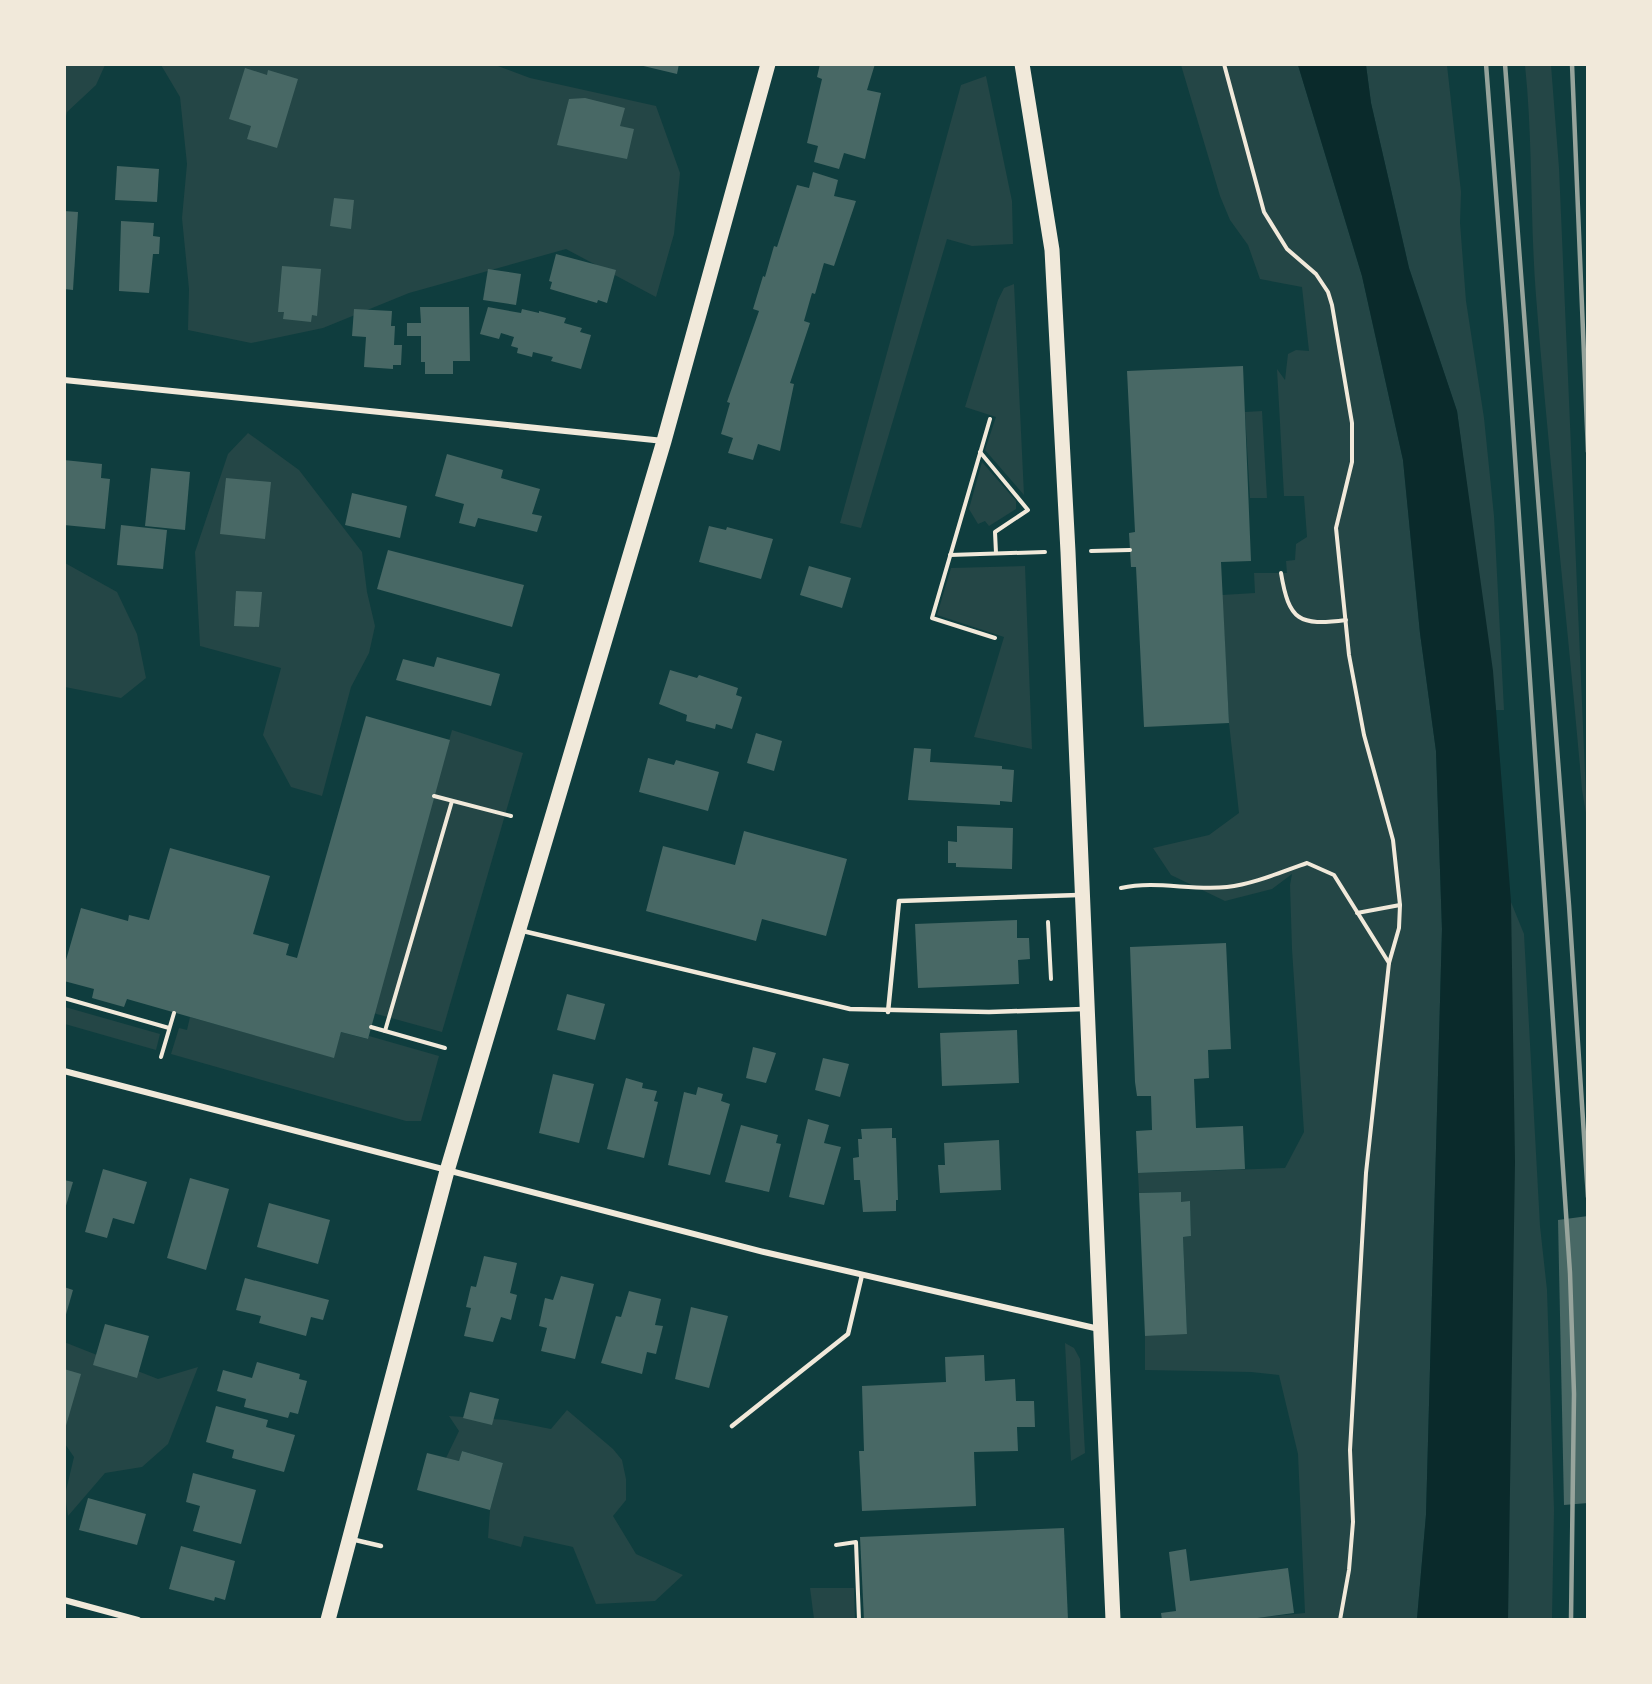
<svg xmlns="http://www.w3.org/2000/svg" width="1652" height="1684" viewBox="0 0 1652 1684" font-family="Lato,sans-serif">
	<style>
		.green { fill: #244646 }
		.water { fill: #0a2a2b }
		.building { fill: #486865 }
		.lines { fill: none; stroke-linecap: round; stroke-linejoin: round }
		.path { stroke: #f1e9da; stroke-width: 4 }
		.service { stroke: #f1e9da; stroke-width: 4.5 }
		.minor { stroke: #f1e9da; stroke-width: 6 }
		.primary { stroke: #f1e9da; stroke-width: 15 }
		.rail { stroke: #97a49c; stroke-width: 4.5 }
	</style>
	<rect width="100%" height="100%" fill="#0f3d3e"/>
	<g class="green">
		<path d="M65,64L105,65L96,85L67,112L65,120Z"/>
		<path d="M161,65H495L530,78L656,106L680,173L674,234L656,297L566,249L409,293L323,328L251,343L188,330L189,289L182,218L187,164L180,97Z"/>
		<path d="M1181,65H1298L1362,276L1403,460L1420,633L1436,751L1442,929L1426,1515L1417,1619H1243L1305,1613L1298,1454L1279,1375L1251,1372L1145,1370V1336L1187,1333L1183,1237L1191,1236L1190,1202H1181V1192L1139,1193L1138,1173L1285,1168L1304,1132L1292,949L1290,885L1292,874L1272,889L1225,901L1171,875L1153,848L1209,835L1239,813L1229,723L1222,595L1255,593L1254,573H1287L1286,561L1295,560L1296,544L1307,537L1304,496H1284L1277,369L1285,380L1288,354L1296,350L1309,351L1302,287L1260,279L1248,245L1230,220L1220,196Z"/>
		<path d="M1366,65H1447L1461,192L1460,223L1466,301L1484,418L1494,516L1504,710H1496L1457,411L1409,268L1371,103Z"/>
		<path d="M1525,65H1551L1559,168L1587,819L1582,790C1568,625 1549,461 1536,296C1530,219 1533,141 1525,65Z"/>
		<path d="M986,76L1012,201L1013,244L972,246L947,239L861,528L840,523L961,85Z"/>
		<path d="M1014,284L1024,495L985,450L996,417L965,407L998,300L1004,288Z"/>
		<path d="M1262,411L1267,498H1250L1245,412Z"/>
		<path d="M248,433L299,470L362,552L367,592L375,626L369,653L351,687L322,796L291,787L263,735L281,668L200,646L195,552L228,454Z"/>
		<path d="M982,462L1016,501V509L989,526L985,521L978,524L969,509Z"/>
		<path d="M65,563L117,592L137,634L146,678L121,698L65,687Z"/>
		<path d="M1025,566L1032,749L974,737L1004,637L937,615L951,568Z"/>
		<path d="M452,730L523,753L442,1032L373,1013Z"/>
		<path d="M1511,902L1524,934L1540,1226L1547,1290L1554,1510L1552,1619L1508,1620Z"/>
		<path d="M65,1007L160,1034L156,1050L65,1024Z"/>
		<path d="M190,1017L333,1057L341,1032L367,1039L369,1036L439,1056L421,1121H406L171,1054L179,1028L187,1030Z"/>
		<path d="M64,1342L158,1379L198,1367L168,1444L142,1467L105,1473L68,1516L65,1495L74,1457L65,1444Z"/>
		<path d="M1065,1343L1074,1348L1080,1359L1085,1453L1071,1461Z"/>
		<path d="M567,1410L613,1449L622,1460L626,1479V1500L613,1516L636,1554L683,1575L655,1601L596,1604L573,1547L524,1536L521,1547L488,1538L490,1510L503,1463L462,1451L459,1461L446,1458L459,1431L449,1416L506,1420L551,1429Z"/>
		<path d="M810,1588H854L855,1619H814Z"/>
	</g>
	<path class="water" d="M1298,65H1366L1371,103L1409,268L1457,411L1493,671L1511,902L1515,1162L1508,1619H1417L1426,1515L1442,929L1436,751L1420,633L1403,460L1362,276Z"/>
	<g class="building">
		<path d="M635,64H679L677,74Z"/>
		<path d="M820,64H875L867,90L881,93L865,159L844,153L839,169L814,162L818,146L807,143L822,79L817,77Z"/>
		<path d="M245,68L267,75L268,70L298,79L277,148L247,139L251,126L229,119Z"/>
		<path d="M585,98L625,108L620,126L634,129L627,159L557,145L569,99Z"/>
		<path d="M117,166L159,169L157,202L115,200Z"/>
		<path d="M813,172L838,180L834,196L856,201L834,266L824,263L815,294L812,293L804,321L810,323L790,383L794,384L780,451L758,444L753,460L728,453L733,438L721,434L730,403L727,402L759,311L753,309L763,276L765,277L774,246L777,247L797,185L809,188Z"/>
		<path d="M334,198L354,200L351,229L330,226Z"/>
		<path d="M64,211L78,212L73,290L64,289Z"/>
		<path d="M121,221L154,223L153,236L160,237L159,254H153L149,293L119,291Z"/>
		<path d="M556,254L616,270L607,303L598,300L597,303L550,289L552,282L549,281Z"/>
		<path d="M282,266L321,269L317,316L312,315L311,322L283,319L284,312H278Z"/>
		<path d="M488,269L521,274L516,305L483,300Z"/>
		<path d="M420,307H469L470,361H453V374H425V362H421V336H407V323H421Z"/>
		<path d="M488,307L521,313L522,309L539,313V311L566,318L564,323L582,328L580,332L591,335L581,369L551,361L553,357L533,352L532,357L517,353L518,348L511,346L514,337L501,333L499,339L480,334Z"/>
		<path d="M354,309L392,311L391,326H395L394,345H402L401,365H393V369L364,367L366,337L352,336Z"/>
		<path d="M1243,366L1251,561L1221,562L1229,723L1144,727L1136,567H1131L1129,533L1135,532L1127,371Z"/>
		<path d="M447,454L503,470L501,478L540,489L532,514L542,516L537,532L478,518L475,527L459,523L464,504L435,496Z"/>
		<path d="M64,460L102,464L101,478L110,479L105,529L64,525Z"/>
		<path d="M151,468L190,472L185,530L145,526Z"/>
		<path d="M226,478L271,482L265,539L220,534Z"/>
		<path d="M352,493L407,506L400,538L345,525Z"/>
		<path d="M121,525L167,530L163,569L117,565Z"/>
		<path d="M709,526L726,530L727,527L773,539L761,579L699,562Z"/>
		<path d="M388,550L524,585L512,627L377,589Z"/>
		<path d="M809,566L851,578L842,608L800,595Z"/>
		<path d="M236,591L262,592L259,627L234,626Z"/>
		<path d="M437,657L500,674L491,706L396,680L403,659L434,667Z"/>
		<path d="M670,670L697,678L699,675L738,688L736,695L742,697L732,729L716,724L715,729L686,721L687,715L659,704Z"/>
		<path d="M366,716L450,740L368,1039L341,1032L334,1058L127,999L124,1007L92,998L94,989L64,981V967L81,908L128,921L129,915L149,920L170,848L270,876L253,934L289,944L286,955L297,958Z"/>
		<path d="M756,733L782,741L774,771L747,763Z"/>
		<path d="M914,748L931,749L930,762L1002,766V769L1014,770L1012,802L1000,801V805L908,800Z"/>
		<path d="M648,758L674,765L676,760L719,772L708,811L639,792Z"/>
		<path d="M957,826L1013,828L1012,869L956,867V863H948V841L957,842Z"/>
		<path d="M744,831L847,859L826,936L762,919L756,941L646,911L663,846L735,865Z"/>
		<path d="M1017,920V938H1029L1030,959L1018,960L1019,984L918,988L915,924Z"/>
		<path d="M1226,943L1231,1049L1208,1050L1209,1078L1194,1079L1196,1128L1243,1126L1245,1169L1138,1173L1136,1131L1152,1130L1151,1096H1137L1135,1082L1130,947Z"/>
		<path d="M567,994L605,1004L595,1040L557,1030Z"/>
		<path d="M1017,1030L1019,1083L942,1086L940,1033Z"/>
		<path d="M753,1047L776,1053L766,1083L746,1078Z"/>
		<path d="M823,1058L849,1064L840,1097L815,1090Z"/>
		<path d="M553,1074L594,1084L579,1143L539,1133Z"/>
		<path d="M626,1078L643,1083L642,1088L657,1091L654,1101L658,1102L644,1158L607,1149Z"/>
		<path d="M698,1087L723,1094L721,1101L730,1104L710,1175L668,1165L684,1092L696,1095Z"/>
		<path d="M808,1119L829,1125L824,1143L841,1147L824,1205L789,1197Z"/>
		<path d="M741,1125L778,1135L776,1143L781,1144L769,1192L725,1182Z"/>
		<path d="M892,1128V1138H896L898,1200H896V1211L863,1212L860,1180H854L853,1158L859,1157L858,1139H862L861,1129Z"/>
		<path d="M999,1140L1001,1190L940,1193L938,1165H945L944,1143Z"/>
		<path d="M103,1169L147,1182L134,1224L113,1218L107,1238L85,1232Z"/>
		<path d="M190,1178L229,1189L206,1270L167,1258Z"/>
		<path d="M64,1180L73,1182L65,1209H64Z"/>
		<path d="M1181,1192V1202L1190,1201L1191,1236L1183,1237L1187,1334L1145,1336L1139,1193Z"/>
		<path d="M269,1203L330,1220L318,1264L257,1247Z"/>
		<path d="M1588,1216V1503L1564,1505L1558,1220Z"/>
		<path d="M484,1256L517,1263L510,1293L517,1295L511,1320L501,1317L493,1342L464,1336L471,1308L466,1307L471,1286L476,1287Z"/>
		<path d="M561,1276L594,1284L575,1359L541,1351L547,1328L539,1326L545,1298L553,1300Z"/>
		<path d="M245,1278L329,1300L323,1320L311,1317L306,1336L259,1323L261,1316L236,1310Z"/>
		<path d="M64,1287L73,1290L65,1318H64Z"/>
		<path d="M629,1291L661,1299L655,1325L663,1326L656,1354L647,1352L642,1374L601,1363L616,1316L621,1317Z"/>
		<path d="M691,1307L728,1316L709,1388L675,1379Z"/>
		<path d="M105,1324L149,1336L137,1378L93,1365Z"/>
		<path d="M984,1355L985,1381L1015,1379L1016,1401H1034L1035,1427H1017L1018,1451L974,1452L976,1506L862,1511L859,1451H864L862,1386L946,1382L945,1357Z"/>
		<path d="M257,1362L300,1374L299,1379L307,1381L298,1414L290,1412L288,1418L244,1407L246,1399L217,1391L223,1370L252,1378Z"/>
		<path d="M64,1369L81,1374L65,1429H64Z"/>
		<path d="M470,1392L499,1399L492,1425L463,1418Z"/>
		<path d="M216,1406L268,1420L266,1427L295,1435L284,1472L232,1458L234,1450L206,1442Z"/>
		<path d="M462,1451L503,1463L490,1510L417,1490L427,1453L459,1461Z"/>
		<path d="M193,1473L256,1490L241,1544L193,1531L200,1506L186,1502Z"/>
		<path d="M88,1498L146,1514L137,1545L79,1530Z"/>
		<path d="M1064,1528L1068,1620H864L860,1537Z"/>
		<path d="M181,1546L235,1561L225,1600L215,1597L214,1601L169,1589Z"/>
		<path d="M1186,1549L1190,1581L1288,1568L1294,1613L1243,1620H1162L1161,1613L1176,1611L1169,1552Z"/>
	</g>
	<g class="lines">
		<g class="path">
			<path d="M1224,64L1264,212L1287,249L1316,274L1328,292L1332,305L1352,423V462L1336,528L1349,655L1364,735L1393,840L1400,905L1399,928L1389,963L1366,1173L1350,1450L1353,1522L1349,1570L1340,1620"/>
			<path d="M990,419L932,618L995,638"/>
			<path d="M980,452L1028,510L995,532L996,553"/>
			<path d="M1091,551L1130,550"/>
			<path d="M950,555L1045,552"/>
			<path d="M1281,573C1289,621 1299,626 1346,620"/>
			<path d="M434,796L511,816"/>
			<path d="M1121,888C1156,880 1191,891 1227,887C1254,884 1281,872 1307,863L1334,875L1389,963"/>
			<path d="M1357,913L1400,905"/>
			<path d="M1048,922L1051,979"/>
			<path d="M64,998L169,1028"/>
			<path d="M371,1027L445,1048"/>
			<path d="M385,1031L452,801"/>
			<path d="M161,1057L174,1013"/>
			<path d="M836,1545L856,1542L859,1620"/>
		</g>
		<g class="service">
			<path d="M523,931L850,1009L989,1012L1084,1009"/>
			<path d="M888,1012L899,901L1079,895"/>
			<path d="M732,1426L848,1334L862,1275"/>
			<path d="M351,1539L381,1546"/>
		</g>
		<g class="minor">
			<path d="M64,380L664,441"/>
			<path d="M64,1071L764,1252L1099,1329"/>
			<path d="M64,1600L138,1620"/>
		</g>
		<g class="primary">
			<path d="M1022,64L1052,250L1068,552L1113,1620"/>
			<path d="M328,1620L447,1171L664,441L768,64"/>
		</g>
		<g class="rail">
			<path d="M1486,64L1506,324L1570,1273L1574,1394L1571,1620"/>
			<path d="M1505,64L1569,905L1588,1197"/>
			<path d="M1572,64L1588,452"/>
		</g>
	</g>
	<rect width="1652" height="1684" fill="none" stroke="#f1e9da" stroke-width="132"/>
</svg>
